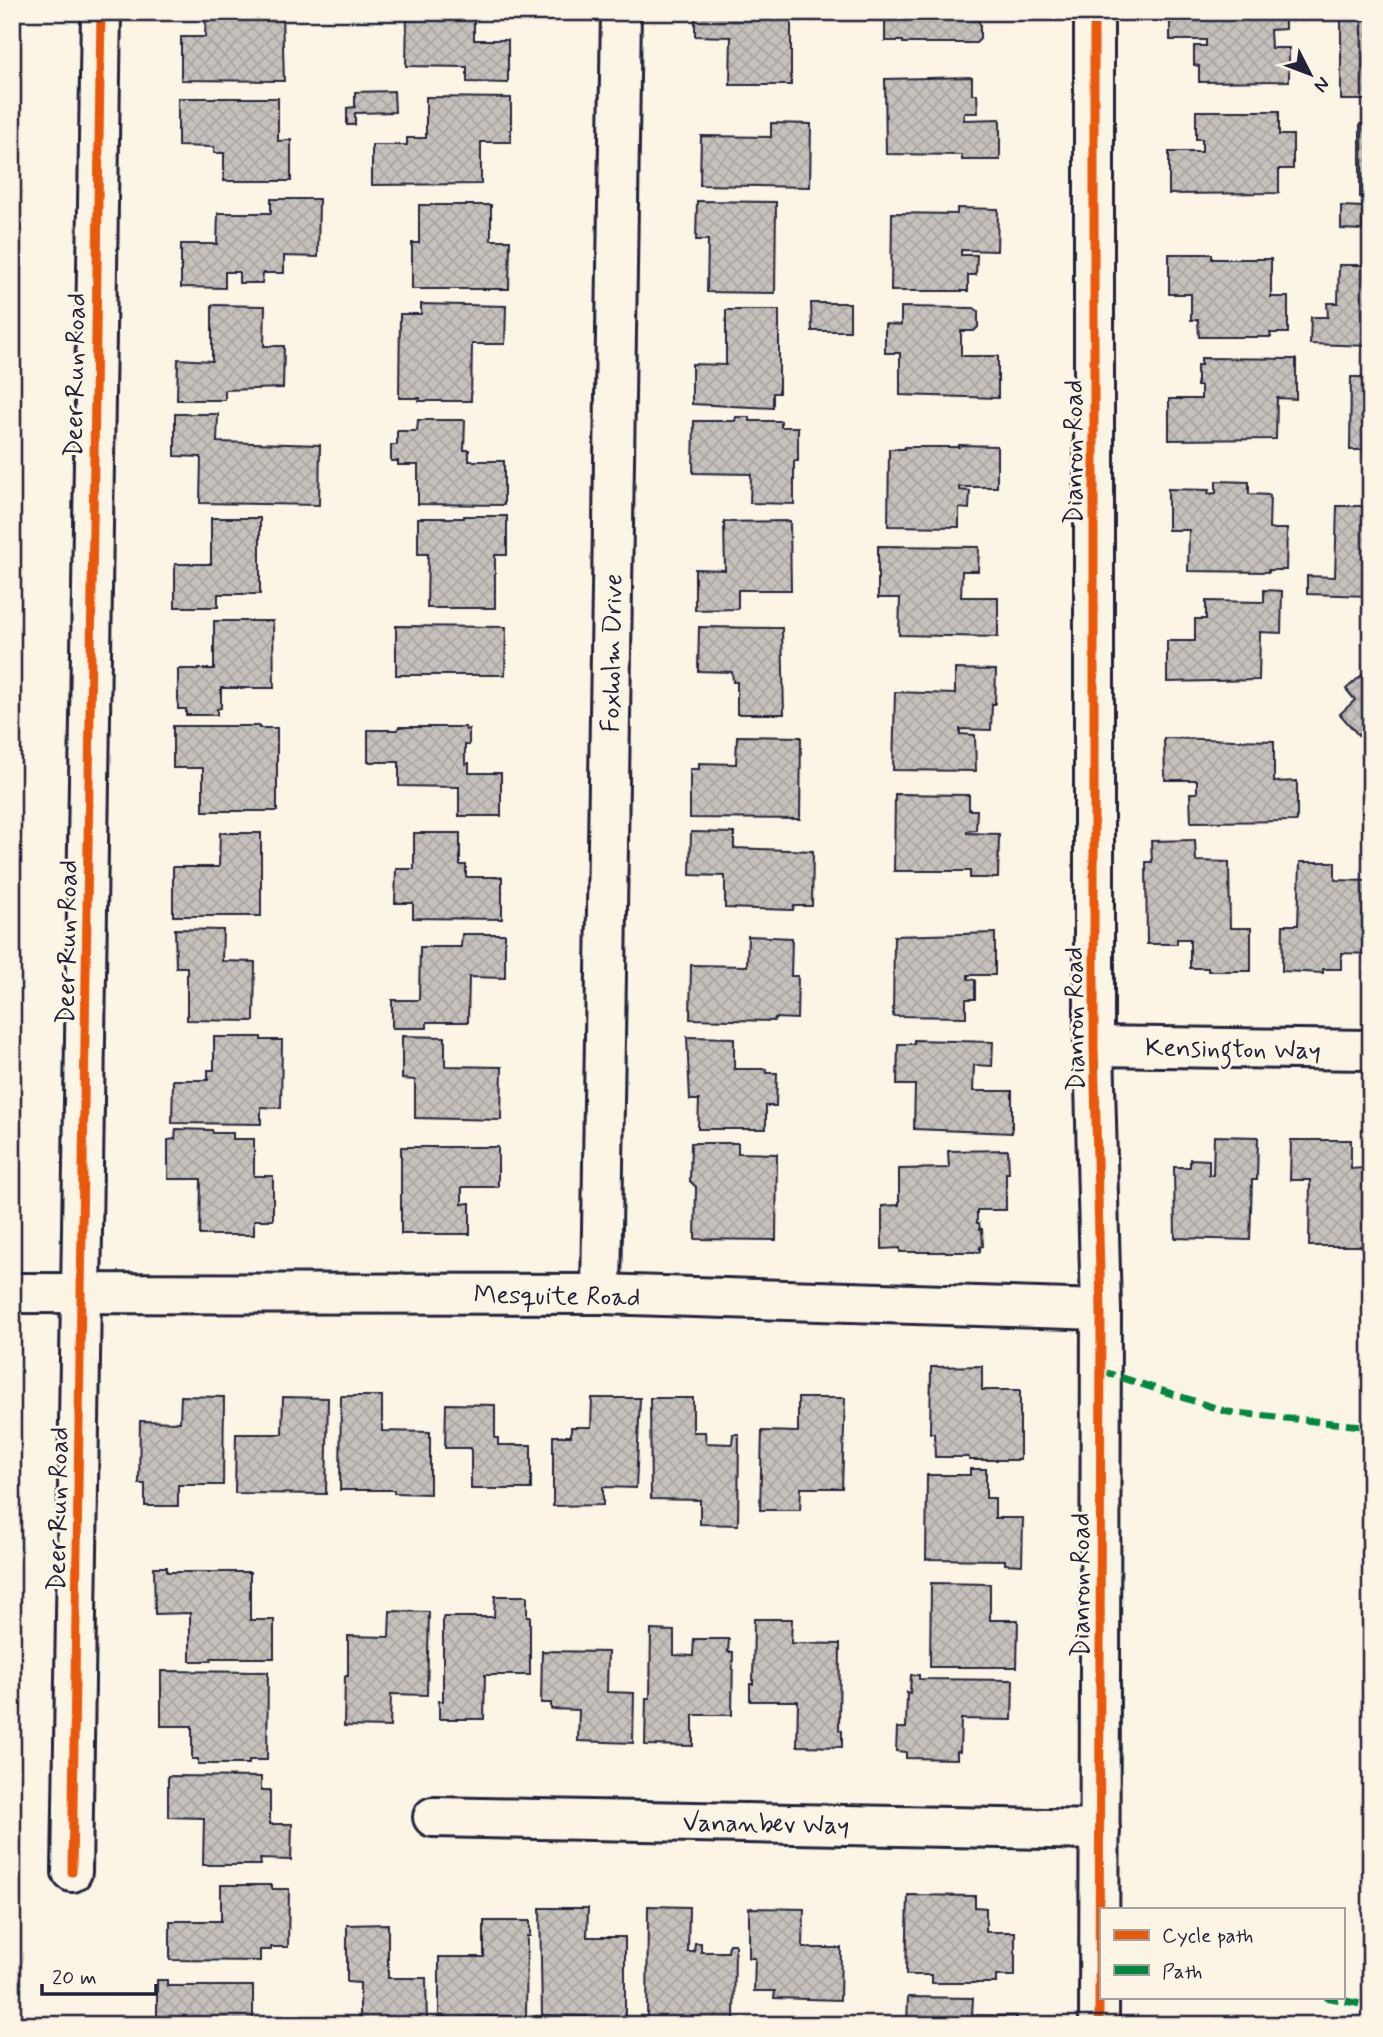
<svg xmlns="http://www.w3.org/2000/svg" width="1383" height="2037" viewBox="0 0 1383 2037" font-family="Mynerve,sans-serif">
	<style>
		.building { fill: url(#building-cross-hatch); stroke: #22223b; stroke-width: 2 }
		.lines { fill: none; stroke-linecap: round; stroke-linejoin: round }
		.minor-casing { stroke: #22223b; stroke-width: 44 }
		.minor { stroke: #fcf5e5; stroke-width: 38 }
		.quiet { stroke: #00873e; stroke-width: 7; stroke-dasharray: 14 7; stroke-linecap: butt }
		.cycleway-casing { stroke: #fcf5e5; stroke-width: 13 }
		.cycleway { stroke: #e8590c; stroke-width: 9 }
		.labels { text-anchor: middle; stroke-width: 6; stroke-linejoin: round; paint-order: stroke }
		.street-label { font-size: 26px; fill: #22223b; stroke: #fcf5e5 }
	</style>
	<defs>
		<pattern id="building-cross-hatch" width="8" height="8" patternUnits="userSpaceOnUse" patternTransform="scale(1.75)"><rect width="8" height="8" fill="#c6c1bb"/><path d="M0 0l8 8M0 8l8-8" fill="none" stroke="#aaa6a2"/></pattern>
	</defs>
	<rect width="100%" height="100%" fill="#fcf5e5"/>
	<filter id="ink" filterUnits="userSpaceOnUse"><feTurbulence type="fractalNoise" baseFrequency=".0143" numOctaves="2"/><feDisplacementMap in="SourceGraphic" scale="14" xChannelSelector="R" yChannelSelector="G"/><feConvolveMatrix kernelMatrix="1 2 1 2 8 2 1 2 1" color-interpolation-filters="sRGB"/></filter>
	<g filter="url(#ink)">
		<g class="building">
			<path d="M206,12H282L284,81L181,80V37H205Z"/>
			<path d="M407,12H474V40H508V83L467,82V67L406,66Z"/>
			<path d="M695,12H757V19L791,20V85H730L731,37L695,36Z"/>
			<path d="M885,12H963V18H976L980,24V39L976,43H903V41H885Z"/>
			<path d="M1170,12H1271L1270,16H1285V29L1270,30L1271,48H1289V81L1199,82V66L1194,65V46H1206V40H1170Z"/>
			<rect x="1341" y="20" width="30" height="80"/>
			<path d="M972,77V94H977L978,113H964V120L1000,119V160H962V155L886,154L885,79Z"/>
			<path d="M394,91L395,112L355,113V125H347V108L355,107V92Z"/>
			<path d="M426,97L511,98V142H481V184L372,185V145H407V138H426Z"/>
			<path d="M178,98H278V141L291,140V181H224V153H214V147L178,146Z"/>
			<path d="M1196,111H1279V135H1293V169H1279V193L1169,194V152H1202V139H1196Z"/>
			<path d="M771,123L811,124L810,187L700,185L701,136L771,137Z"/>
			<rect x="1360" y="124" width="11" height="73"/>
			<path d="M271,199H319L318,257L284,256V273H263L262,283H239V272H225V288L181,287V244H217L218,213H271Z"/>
			<path d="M697,201L776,202L775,293L707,292L708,240H696Z"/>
			<path d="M419,205H491V240H510L509,289H412V243H419Z"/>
			<path d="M1341,206L1363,207L1362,230L1341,229Z"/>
			<path d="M957,208L998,209L997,251L961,250V255H977L976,275H968V291H891L892,213L957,214Z"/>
			<path d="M1169,254H1212V259H1271V297H1288V333H1270L1271,337H1199L1198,320H1191V294H1169Z"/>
			<path d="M1339,265H1371V346L1310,344L1311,317H1328L1327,303H1338Z"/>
			<path d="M811,303H850V331H812Z"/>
			<path d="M421,304L506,306L505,344H472L471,401H419L420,398H399L400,314H421Z"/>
			<path d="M212,305L265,306L264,346H284L283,388L225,390V400H177L178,359L212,361Z"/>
			<path d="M901,307L974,308L978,311V327L974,331H961V356H998V398L900,395V353H885V324L901,325Z"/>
			<path d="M726,310H779V393H773V408L692,404V364L726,365Z"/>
			<path d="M1201,358L1296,359V399L1277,398L1276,439L1169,440V399H1201V386H1197V365H1201Z"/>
			<path d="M1351,377H1371V450H1350Z"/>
			<path d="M175,414H218L217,442L320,445L319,505L200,503L201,457L175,456Z"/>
			<path d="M736,417H750V421H781V427H798V461H794V504L750,503L751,474L693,473L694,421H735Z"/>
			<path d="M418,420H465L464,450H469V461H504V505L418,504V465H398V461H391V445H397V431H417Z"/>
			<path d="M959,445L997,446V487H959V490L970,491L969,509L959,508V527L888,526L889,449H904L905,447H959Z"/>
			<path d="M1216,481L1249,482V494L1270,495L1269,529H1287L1286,570H1268L1269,572L1188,571L1189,530H1168V489L1209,490L1208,494L1216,493Z"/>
			<path d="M1337,506H1371V596L1307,594V576L1335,577Z"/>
			<path d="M464,516H507V555H495V608H427L428,554H418V518H464Z"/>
			<path d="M211,518H260V594H218V607H175V564H211Z"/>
			<path d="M790,521L791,590H738V609L695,610V569L725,570L724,522Z"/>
			<path d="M878,546L979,547L978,571H962L961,597H998V637L899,635L900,598H878Z"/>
			<path d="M1264,590L1282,591L1281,633L1260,632L1259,680L1167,682V641H1195V619H1206V601L1264,602Z"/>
			<path d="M214,621H273L274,688H221V708L217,709V715H186V709H178V669H214Z"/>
			<path d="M396,626L506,627L505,675H396Z"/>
			<path d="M699,627L782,628L784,714H737V682H733L732,672L698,671Z"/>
			<path d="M1371,667V726L1359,736L1340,714L1355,700L1346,689Z"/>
			<path d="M955,669L996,670L995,704H992L991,730L960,729V734L975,735L976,771L893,770L895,692L955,694Z"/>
			<path d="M173,726H259V728H277V811H203V768H173Z"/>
			<path d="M399,727H465L466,730L469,729V745H465V764L469,763V773H501V816H459V787L399,786V762H368V730H398Z"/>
			<path d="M737,736L801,737L800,819L690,818V769H699V763L736,764Z"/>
			<path d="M1164,738L1274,741V782L1297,781V821L1191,822L1190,793H1197V780H1165Z"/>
			<path d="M895,794L969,795V810H977L976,830L967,831V833L999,834L998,878H970V871H894Z"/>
			<path d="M691,832L734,833V848L813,851L812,906H794L793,910L725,908V876L690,875Z"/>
			<path d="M220,833H261V916H173V867H219Z"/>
			<path d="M414,833H460V865H466V877H502V919L413,918V903H395L396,869H414Z"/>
			<path d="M1195,840L1196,861L1229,862L1230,928H1251V971H1208V968H1190V939H1177V944H1147L1146,862H1152L1151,841Z"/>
			<path d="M1300,862H1335V880L1370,881L1369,954L1341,953V969H1323V973L1282,971L1283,925H1298Z"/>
			<path d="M175,929L223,930L222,961L255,962L254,1021L187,1020V967H176Z"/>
			<path d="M995,933V975H968V979L975,980V999H966V1017L893,1016L894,936Z"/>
			<path d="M462,934H505V978L469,977L468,1022H427V1028H392V1000H419L420,947H461Z"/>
			<path d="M748,936L792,938L791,976H798L797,1019L775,1018L774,1021L690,1019L691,965L747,966Z"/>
			<path d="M402,1036L445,1037V1066L502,1067L501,1120L415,1118V1080L402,1079Z"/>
			<path d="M214,1037H261V1040H282L281,1108L261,1107V1124L172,1123L173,1080H208V1070H214Z"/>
			<path d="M687,1037L734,1038V1069H766L767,1073H777L776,1106H766V1129H698L699,1100H690Z"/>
			<path d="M914,1040L993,1042L992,1066L974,1065L973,1091H1012V1133L914,1129L915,1085H897L898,1044H914Z"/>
			<path d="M176,1129L212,1130L213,1133H233V1139H254V1176H273V1220H254V1235H200L201,1179H168V1140L175,1139Z"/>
			<path d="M1214,1136L1258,1137L1257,1180H1252L1250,1240L1175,1238L1174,1167H1190V1159L1209,1160V1175H1213Z"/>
			<path d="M1291,1140H1351V1169L1363,1168V1164L1371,1163V1246H1309L1310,1180H1290Z"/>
			<path d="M691,1143H738V1153L777,1154L776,1240L695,1239L696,1187L690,1181Z"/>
			<path d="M401,1147H498V1187H462V1204L470,1203V1234H401Z"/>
			<path d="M1008,1150L1009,1173H1006V1210H977V1223H979L980,1229H982L983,1246L980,1247V1252H900V1248L882,1249V1206L899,1205V1169L949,1168L948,1151Z"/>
			<path d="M982,1366V1390H1020V1460H969V1457H935L934,1433H930L931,1367Z"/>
			<path d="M181,1396L224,1397L223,1485H178V1506H145V1484H139L140,1421L180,1422Z"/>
			<path d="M341,1396H382V1431L430,1432V1494L394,1493V1490H340Z"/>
			<path d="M283,1397L328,1398L326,1494L235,1493L236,1434H282Z"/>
			<path d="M592,1398H640L636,1488L603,1487V1505L553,1506V1436H571V1427H591Z"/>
			<path d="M650,1398H693V1432H705L706,1443L732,1444L733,1434H739L738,1525L700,1524V1500L651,1499Z"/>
			<path d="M798,1398H845L842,1488H801L800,1510H760L762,1431L798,1432Z"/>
			<path d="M446,1404L495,1405V1438H498V1445H531V1489H471V1448H445Z"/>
			<path d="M970,1469H986V1498H995V1518H1023L1022,1565L1005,1564V1560L926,1559L927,1475H970Z"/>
			<path d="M154,1567H167V1572H250V1620H274V1658H211V1661H190V1613L155,1614Z"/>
			<path d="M931,1583L990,1584V1620H1018L1017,1667H930Z"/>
			<path d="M495,1596H527V1616H530V1675H485L484,1719H439V1701H443V1617H494Z"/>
			<path d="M390,1611L429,1612L427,1695L391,1694L390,1727L344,1726L345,1676H348V1636L389,1637Z"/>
			<path d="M754,1619H792L791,1643L840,1644L839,1730L842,1731V1747L797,1746L798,1701H750V1684H753Z"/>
			<path d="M651,1630L674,1631V1655L693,1656L694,1639H729L728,1652H733L732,1715H693V1746L645,1745L646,1698H650Z"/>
			<path d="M542,1651L608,1652L607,1692L634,1693L633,1743L578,1741L579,1710L551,1709V1703H541Z"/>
			<path d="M161,1671L268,1672L267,1760H249V1764H198V1759H192V1726H161Z"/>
			<path d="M911,1675H919V1679L1013,1680L1012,1720L961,1719L960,1752L957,1751V1759L906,1758V1752L896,1751L897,1728H906L907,1692L910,1693Z"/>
			<path d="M168,1776L261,1777V1790H270V1824H292L291,1860L260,1859L261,1865H203L204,1818L168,1817Z"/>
			<path d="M221,1885H272V1889H289L288,1947H271V1950H260V1961L170,1960V1921H221Z"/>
			<path d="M908,1895L975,1896V1907L986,1908V1932H1015V1976H996V1983H932V1975H906Z"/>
			<path d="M648,1906L689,1907L688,1952H694L695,1943H701V1952H728L729,1944H735L734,2025H647Z"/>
			<path d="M540,1908H588L587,1937H625V2025H586L587,2016L542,2015Z"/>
			<path d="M749,1908L804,1909L803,1948H841L840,2000L774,1998L775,1991H754L755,1958H749Z"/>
			<path d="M484,1921H530V1936H527L526,2016H478V2025H446V2016H439V1957H484Z"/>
			<path d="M388,1924V1978H426L427,2025H360V1983L347,1982V1925Z"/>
			<path d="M157,1980H167V1986H253V2025H157Z"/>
			<path d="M908,1997L973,1998L972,2015L1016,2016L1015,2025H907Z"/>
		</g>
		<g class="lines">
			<g class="minor-casing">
				<g id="minor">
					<path d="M1094,12V1046L1101,1310L1099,2025"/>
					<path d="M1094,1046L1371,1050"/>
					<path d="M12,1293L601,1294L1101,1310"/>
					<path d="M601,1294L621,12"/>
					<path d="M433,1817L1100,1830"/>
					<path d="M72,1872L101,12"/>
				</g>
			</g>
			<use href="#minor" class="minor"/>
			<g class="quiet">
				<path d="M1101,1371L1228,1412L1371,1427"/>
				<path d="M1325,1997L1371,2006"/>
			</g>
			<g class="cycleway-casing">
				<g id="cycleway">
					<path d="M1094,12V1046L1101,1310L1099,2025"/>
					<path d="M72,1872L101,12"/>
				</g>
			</g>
			<use href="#cycleway" class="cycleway"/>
		</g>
	</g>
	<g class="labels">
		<g class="street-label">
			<text transform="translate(74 375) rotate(-89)" y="9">Deer Run Road</text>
			<text transform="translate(1073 452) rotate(-90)" y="9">Dianron Road</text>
			<text transform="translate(611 653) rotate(-89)" y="9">Foxholm Drive</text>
			<text transform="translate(66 942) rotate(-89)" y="9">Deer Run Road</text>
			<text transform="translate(1074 1019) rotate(-91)" y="9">Dianron Road</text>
			<text transform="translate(1233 1048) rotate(1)" y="9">Kensington Way</text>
			<text transform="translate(557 1295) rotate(1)" y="9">Mesquite Road</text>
			<text transform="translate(57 1509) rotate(-89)" y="9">Deer Run Road</text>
			<text transform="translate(1080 1585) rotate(-90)" y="9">Dianron Road</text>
			<text transform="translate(766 1823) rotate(1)" y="9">Vananbev Way</text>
		</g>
	</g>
	<rect width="1383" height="2037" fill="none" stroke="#fcf5e5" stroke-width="42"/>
	<rect x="21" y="21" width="1341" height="1995" fill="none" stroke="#22223b" stroke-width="2.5" filter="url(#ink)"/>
	<rect x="1100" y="1908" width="245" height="91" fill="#fcf5e5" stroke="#a5a1a1" stroke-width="2"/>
	<rect x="1114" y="1930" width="35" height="10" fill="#e8590c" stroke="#a5a1a1" stroke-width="2"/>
	<text x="1162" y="1942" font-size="21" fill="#22223b">Cycle path</text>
	<rect x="1114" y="1965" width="35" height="10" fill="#00873e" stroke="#a5a1a1" stroke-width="2"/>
	<text x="1162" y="1978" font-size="21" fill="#22223b">Path</text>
	<g transform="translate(1310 74) rotate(132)" stroke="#fcf5e5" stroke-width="5" paint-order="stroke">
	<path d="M0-5L12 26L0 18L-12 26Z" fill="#22223b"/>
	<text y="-10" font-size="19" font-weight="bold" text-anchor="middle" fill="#22223b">N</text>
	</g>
	<path d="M42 1984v10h114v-10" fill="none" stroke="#22223b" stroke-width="3.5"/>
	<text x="52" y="1984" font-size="21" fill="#22223b" stroke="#fcf5e5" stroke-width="5" paint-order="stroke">20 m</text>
</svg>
